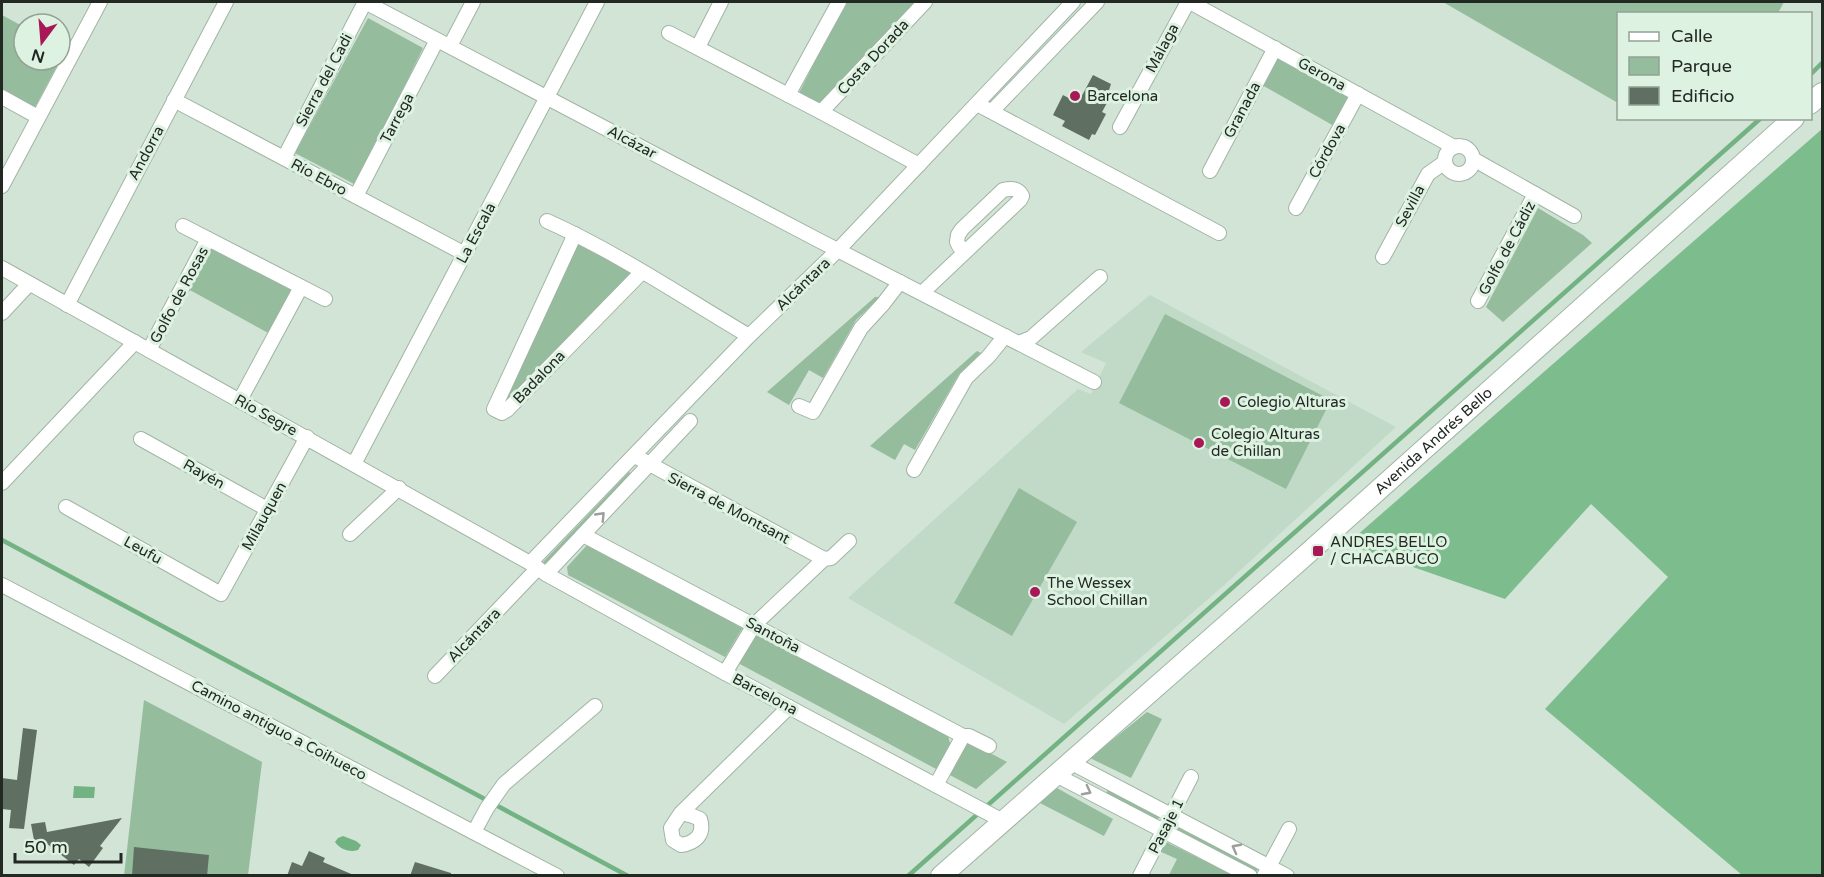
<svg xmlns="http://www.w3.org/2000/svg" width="1824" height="877" viewBox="0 0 1824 877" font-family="'Varela Round',sans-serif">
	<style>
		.built { fill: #c1dac7 }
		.green { fill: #94bc9d }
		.forest { fill: #7dbd8d }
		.water { fill: #73b283 }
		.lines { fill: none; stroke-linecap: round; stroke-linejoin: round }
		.stream { stroke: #73b283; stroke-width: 4.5 }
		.building { fill: #5f6f62 }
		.street-casing { stroke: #a1b4a5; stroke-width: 16 }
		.secondary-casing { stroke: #a1b4a5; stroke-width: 22 }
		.street { stroke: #fff; stroke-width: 14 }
		.secondary { stroke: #fff; stroke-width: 20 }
		.oneway { stroke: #9c9f9c }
		.poi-dot { fill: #a81857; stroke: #def2e2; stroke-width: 2 }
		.labels { text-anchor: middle; stroke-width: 6; stroke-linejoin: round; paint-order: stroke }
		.street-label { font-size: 15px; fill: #222923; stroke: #def2e2 }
		.poi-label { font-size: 15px; fill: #222923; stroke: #def2e2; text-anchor: start }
	</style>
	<rect width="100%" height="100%" fill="#d1e4d5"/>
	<path class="built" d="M1150,295L1396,427L1222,587L1064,724L848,598L1078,389L1091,394L1106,363L1081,352Z"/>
	<g class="green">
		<path d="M845,2H919L818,107L798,95Z"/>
		<path d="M1443,2H1784L1778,13L1618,14V103Z"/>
		<path d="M2,15L24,27V60H60L35,107L2,90Z"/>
		<path d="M368,18L423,48L356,185L295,153Z"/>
		<path d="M1277,57L1350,98L1334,126L1262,85Z"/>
		<path d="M1538,208L1583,235L1592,243L1503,322L1486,307Z"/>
		<path d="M576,237L638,274L505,410L498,409Z"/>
		<path d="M211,246L296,288L272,335L188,289Z"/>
		<path d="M875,297H880L856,320L823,378L809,370L789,405L767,392Z"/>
		<path d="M1165,314L1331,400L1286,489L1119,403Z"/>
		<path d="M977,351L981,353L959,374L915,450L904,444L895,460L870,446Z"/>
		<path d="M629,472L633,475L547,566L543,562Z"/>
		<path d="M1019,488L1077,522L1012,636L954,603Z"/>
		<path d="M588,544L743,627L725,657L568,575L567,567Z"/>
		<path d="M757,634L948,736L951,747L938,770L738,663Z"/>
		<path d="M144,700L262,762L248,875L124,876Z"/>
		<path d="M1147,712L1162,719L1131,778L1090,758Z"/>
		<path d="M966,740L1007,762L976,789L948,774Z"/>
		<path d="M1055,787L1113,819L1104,836L1038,802Z"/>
		<path d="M1108,789L1160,816L1157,820L1106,794Z"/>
		<path d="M1179,826L1259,867L1256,872L1176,831Z"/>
		<path d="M1164,841L1233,875H1169L1177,859L1159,851Z"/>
	</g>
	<path class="forest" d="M1822,129V875H1742L1545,709L1668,577L1591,504L1505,599L1347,544Z"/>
	<g class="water">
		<path d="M74,786L95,787L94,798H73Z"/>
		<path d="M343,836L356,841L361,845L358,850C349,853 340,849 335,842L338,838Z"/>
	</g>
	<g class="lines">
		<g class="stream">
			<path d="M1810,75L1822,63"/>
			<path d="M2,540L628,876"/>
			<path d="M908,876L1761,118"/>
		</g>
	</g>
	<g class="building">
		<path d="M1093,75L1111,84L1109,90L1113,92L1102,112L1106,114L1095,135L1092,134L1089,140L1062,126L1065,121L1053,115L1063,95L1078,103Z"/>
		<path d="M23,728L37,730L24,829L9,828L11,810L2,809V778L17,780Z"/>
		<path d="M122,818L100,846L103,848L89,867L79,859L74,865L41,839L34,840L31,824L45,822L47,832Z"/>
		<path d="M134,847L209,855L207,876H132Z"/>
		<path d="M309,851L325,858L323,862L356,876H287L292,862L302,866Z"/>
		<path d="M415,862L451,873V876H410Z"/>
	</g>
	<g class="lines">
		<g class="street-casing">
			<g id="street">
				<path d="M365,2L820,241L1094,382"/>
				<path d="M1190,2L1454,147"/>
				<path d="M669,33L821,112L919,165"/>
				<path d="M450,46L473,2"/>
				<path d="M698,47L721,2"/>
				<path d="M788,95L839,2"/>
				<path d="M2,97L38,117"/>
				<path d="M174,100L465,254"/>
				<path d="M977,104L1219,233"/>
				<path d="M992,111L1097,2"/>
				<path d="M821,112L925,2"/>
				<path d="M1120,127L1188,2"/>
				<circle cx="1459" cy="160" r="14"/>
				<path d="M284,158L365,2"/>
				<path d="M1473,159L1574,216"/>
				<path d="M1210,171L1275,48"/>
				<path d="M2,186L100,2"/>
				<path d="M356,196L437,40"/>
				<path d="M1296,208L1358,94"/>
				<path d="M547,221C618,253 683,297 749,336"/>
				<path d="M183,226L325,299"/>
				<path d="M575,234L494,409L502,413L507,410L642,272"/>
				<path d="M1383,257L1428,174L1445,162"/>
				<path d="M2,268L530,563L546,574L725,673L1003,821"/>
				<path d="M922,293L1020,200L1022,196C1018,188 1011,188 1003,190L962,229L958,235L957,242L959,246L966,251"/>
				<path d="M1478,301L1535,194"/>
				<path d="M67,305L226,2"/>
				<path d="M2,313L29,284"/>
				<path d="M1019,343L1031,338L1100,277"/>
				<path d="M149,350L208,239"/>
				<path d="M240,400L301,287"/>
				<path d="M799,406L813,412L861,328L883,304L900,282"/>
				<path d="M141,439L267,509"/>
				<path d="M635,456L824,559"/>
				<path d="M354,464L597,2"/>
				<path d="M914,470L966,378L988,357L1005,336"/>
				<path d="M2,483L135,342"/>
				<path d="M66,507L221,594L307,437"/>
				<path d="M350,534L399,488"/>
				<path d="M583,535L963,736L936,785"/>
				<path d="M530,563L749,336L838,250L1073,2"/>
				<path d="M546,574L690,421"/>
				<path d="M2,585L557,876"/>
				<path d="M725,673L754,625L824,559L831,558L849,541"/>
				<path d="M435,676L538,568"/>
				<path d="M963,736H969L989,746"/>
				<path d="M1070,762L1287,876"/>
				<path d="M1056,775L1250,876"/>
				<path d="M681,813L693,816L700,819C705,835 695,843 681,845L673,840L671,828L681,813L789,707"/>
				<path d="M474,832L487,808L504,784L595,706"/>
				<path d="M1140,876L1191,777"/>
				<path d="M1264,876L1289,829"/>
			</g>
		</g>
		<g class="secondary-casing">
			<g id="secondary">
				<path d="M1810,104L1822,93"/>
				<path id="s1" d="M941,876L1298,562L1794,118"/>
			</g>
		</g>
		<use href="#street" class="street"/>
		<use href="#secondary" class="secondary"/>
	</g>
	<defs><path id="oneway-chevron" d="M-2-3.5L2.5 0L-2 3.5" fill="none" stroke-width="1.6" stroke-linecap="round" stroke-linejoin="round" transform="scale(1.5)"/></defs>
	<g class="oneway">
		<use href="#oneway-chevron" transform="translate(601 516) rotate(-46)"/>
		<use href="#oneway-chevron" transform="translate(1087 791) rotate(28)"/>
		<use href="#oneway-chevron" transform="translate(1236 848) rotate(-152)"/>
	</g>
	<g class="poi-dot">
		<circle cx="1075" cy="96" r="6"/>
		<circle cx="1225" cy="402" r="6"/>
		<circle cx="1199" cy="443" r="6"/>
		<rect x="1312" y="545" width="12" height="12" rx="3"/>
		<circle cx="1035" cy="592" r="6"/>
	</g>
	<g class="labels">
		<g class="street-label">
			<text transform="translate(1162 48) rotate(-62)" y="5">Málaga</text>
			<text transform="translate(873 57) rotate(-47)" y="5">Costa Dorada</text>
			<text transform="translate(1322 74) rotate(29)" y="5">Gerona</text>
			<text transform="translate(324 80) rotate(-62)" y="5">Sierra del Cadi</text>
			<text transform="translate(1242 110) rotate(-62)" y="5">Granada</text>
			<text transform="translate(397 118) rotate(-62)" y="5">Tarrega</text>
			<text transform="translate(632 142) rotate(28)" y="5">Alcázar</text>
			<text transform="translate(1327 151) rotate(-61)" y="5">Córdova</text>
			<text transform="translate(146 153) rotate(-62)" y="5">Andorra</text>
			<text transform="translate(319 177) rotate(28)" y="5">Río Ebro</text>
			<text transform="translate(1410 206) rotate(-62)" y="5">Sevilla</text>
			<text transform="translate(476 233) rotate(-62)" y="5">La Escala</text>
			<text transform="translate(1507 248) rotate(-62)" y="5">Golfo de Cádiz</text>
			<text transform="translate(803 284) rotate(-44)" y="5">Alcántara</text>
			<text transform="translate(179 295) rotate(-62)" y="5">Golfo de Rosas</text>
			<text transform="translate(539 377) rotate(-46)" y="5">Badalona</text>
			<text transform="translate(266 415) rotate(29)" y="5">Río Segre</text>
			<text dy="5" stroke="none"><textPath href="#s1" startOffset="657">Avenida Andrés Bello</textPath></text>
			<text transform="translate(204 474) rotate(29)" y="5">Rayén</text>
			<text transform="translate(729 508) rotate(28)" y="5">Sierra de Montsant</text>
			<text transform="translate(264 516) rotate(-61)" y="5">Milauquen</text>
			<text transform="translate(143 550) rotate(29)" y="5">Leufu</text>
			<text transform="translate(474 635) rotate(-46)" y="5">Alcántara</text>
			<text transform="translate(773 635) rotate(28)" y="5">Santoña</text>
			<text transform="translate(765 694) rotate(28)" y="5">Barcelona</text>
			<text transform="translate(279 730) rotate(28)" y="5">Camino antiguo a Coihueco</text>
			<text transform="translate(1166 826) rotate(-63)" y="5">Pasaje 1</text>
		</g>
		<g class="poi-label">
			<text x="1087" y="101">Barcelona</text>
			<text x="1237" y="407">Colegio Alturas</text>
			<text x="1211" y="439">Colegio Alturas<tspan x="1211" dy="17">de Chillan</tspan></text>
			<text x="1330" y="547">ANDRES BELLO<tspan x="1330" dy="17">/ CHACABUCO</tspan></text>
			<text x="1047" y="588">The Wessex<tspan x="1047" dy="17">School Chillan</tspan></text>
		</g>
	</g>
	<rect width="1824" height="877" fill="none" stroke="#222923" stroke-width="6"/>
	<rect x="1617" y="12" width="195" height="108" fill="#def2e2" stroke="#93a296" stroke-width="1.5"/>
	<rect x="1629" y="32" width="30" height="9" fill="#ffffff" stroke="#93a296" stroke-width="1.5"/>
	<text x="1671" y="42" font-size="18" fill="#222923">Calle</text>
	<rect x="1629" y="57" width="30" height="18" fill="#94bc9d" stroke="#93a296" stroke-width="1.5"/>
	<text x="1671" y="72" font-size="18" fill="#222923">Parque</text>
	<rect x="1629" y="87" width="30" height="18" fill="#5f6f62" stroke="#93a296" stroke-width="1.5"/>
	<text x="1671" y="102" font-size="18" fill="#222923">Edificio</text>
	<g transform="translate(42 42) rotate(196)"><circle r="28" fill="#def2e2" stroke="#93a296" stroke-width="1.5"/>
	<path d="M0-4.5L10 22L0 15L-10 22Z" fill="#a81857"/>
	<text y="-9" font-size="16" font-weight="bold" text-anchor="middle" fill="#222923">N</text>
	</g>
	<path d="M15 853v9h106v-9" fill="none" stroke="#222923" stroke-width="3"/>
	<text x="24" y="853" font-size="18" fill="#222923" stroke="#def2e2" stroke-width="4.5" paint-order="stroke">50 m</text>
</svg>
